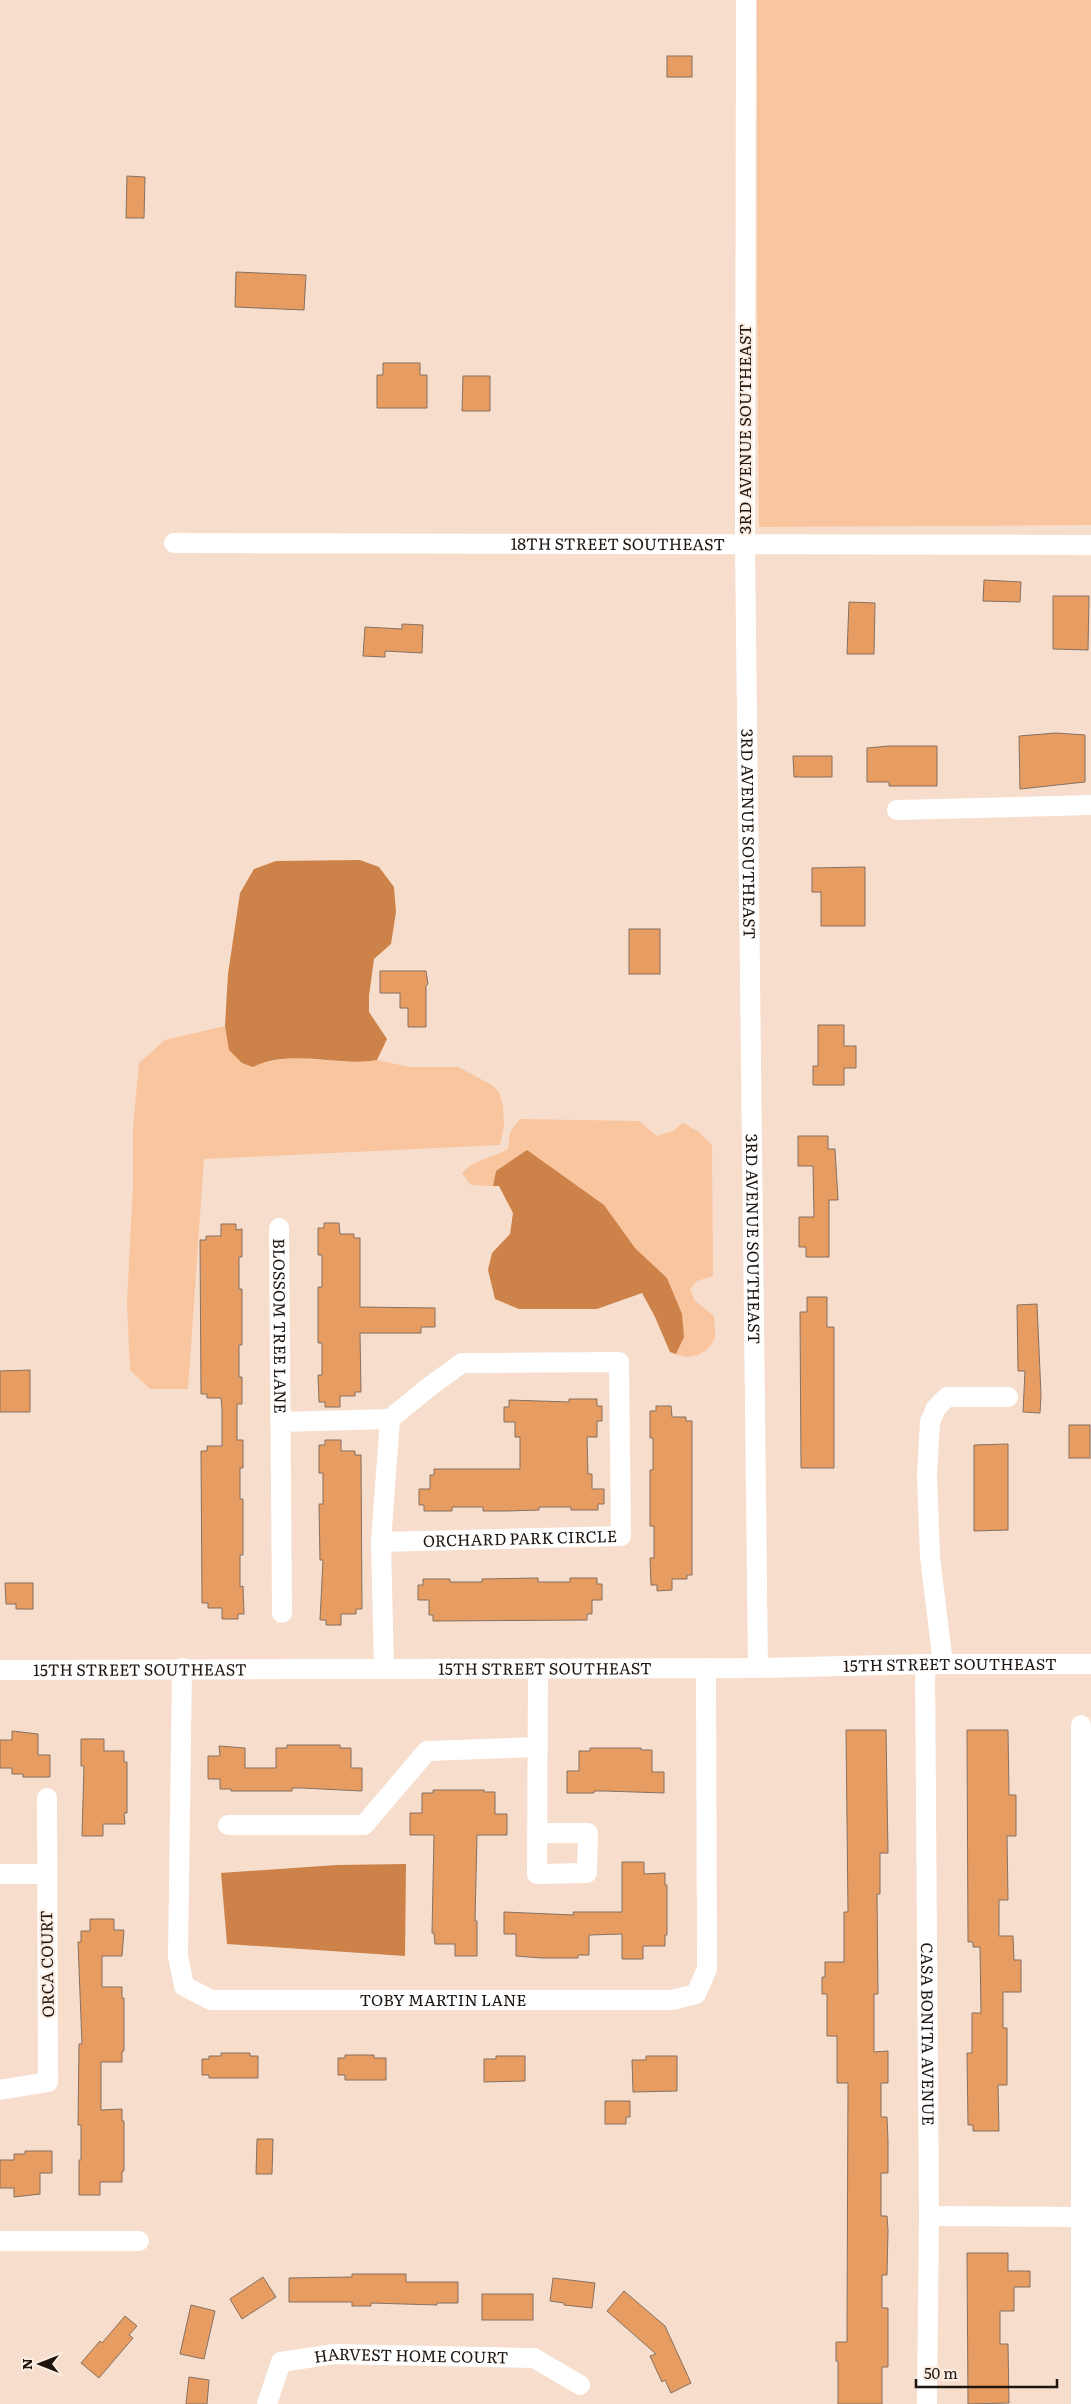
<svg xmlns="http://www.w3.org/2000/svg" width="1091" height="2404" viewBox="0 0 1091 2404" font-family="Literata,serif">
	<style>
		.green { fill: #f9c59f }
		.water { fill: #cc8248 }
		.building { fill: #e79c62; stroke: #867161 }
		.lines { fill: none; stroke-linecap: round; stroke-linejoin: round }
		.minor { stroke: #fff; stroke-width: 20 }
		.labels { text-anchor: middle; stroke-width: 4; stroke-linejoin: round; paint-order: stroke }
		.street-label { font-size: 16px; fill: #1e150f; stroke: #fcede2 }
	</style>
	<rect width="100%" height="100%" fill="#f6ddcc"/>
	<g class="green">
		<path d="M757,0H1091V525L759,527L757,287Z"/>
		<path d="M225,1026L229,1050L261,1063L290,1058L349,1062L377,1060L409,1067H458L492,1085L499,1092L503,1107L504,1126L500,1145L204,1159L188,1389H150L130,1370L127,1303L133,1183V1127L139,1063L165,1040Z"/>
		<path d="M520,1119L639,1121L657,1136L673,1131L683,1123L699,1132L712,1145L713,1276L697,1281L690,1289L695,1301L714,1316C714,1322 716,1331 715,1337C710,1354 690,1361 676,1354L684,1337L667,1278L635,1248L496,1171L493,1186L471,1185L462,1173C475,1159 491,1159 508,1149L510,1132Z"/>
	</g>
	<g class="water">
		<path d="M360,860L379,867L394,887L396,912L391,944L374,959L369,996V1012L387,1039L377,1060C337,1067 291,1048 253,1067L242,1063L229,1050L225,1026L228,974L240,893L254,869L276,861Z"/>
		<path d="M527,1150L604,1205L635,1248L667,1278L682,1314L684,1337L676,1354L670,1352L655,1317L642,1293L597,1309H519L495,1299L488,1270L492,1253L510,1234L513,1213L499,1186H493L496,1171Z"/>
		<path d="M406,1864L405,1956L227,1944L221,1873L337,1865Z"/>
	</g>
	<g class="building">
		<rect x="667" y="56" width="25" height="21"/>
		<path d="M127,176L145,177L144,218H126Z"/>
		<path d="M236,272L306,275L304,310L235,307Z"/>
		<path d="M383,363H420V375H427V408H377V375H383Z"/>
		<path d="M463,376H490V411H462Z"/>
		<path d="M984,580L1021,582L1020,602L983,601Z"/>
		<path d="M1053,596H1089L1088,650L1053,649Z"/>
		<path d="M849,602L875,603L874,654H847Z"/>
		<path d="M402,624L423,625L422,653L385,651V657L363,656L365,627L402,629Z"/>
		<path d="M1056,733L1085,735V782L1020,789L1019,736Z"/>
		<path d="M889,746H937V786H889V782H867V748Z"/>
		<path d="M793,756H832V777H794Z"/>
		<path d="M865,867V926H821V892H812V868Z"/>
		<rect x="629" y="929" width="31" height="45"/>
		<path d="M380,971H426L428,984L426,986V1027H408V1008H400V993H380Z"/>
		<path d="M818,1025H844V1046H856V1068H844V1085H813V1066H818Z"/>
		<path d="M798,1136H828V1149H835L838,1200H829V1257H806V1247H799V1217H814L813,1166H798Z"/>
		<path d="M324,1223H339L340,1234H354V1238H360V1307L435,1308V1327H421V1333H360L361,1392H355V1396H340V1407H325V1402H319L318,1375H322V1343H318V1287H322V1255H318V1228H324Z"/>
		<path d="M221,1224H236V1230L242,1229V1257H239V1289H242V1345H239V1377H242V1404H237V1440H243V1468H240V1499H243V1555H240V1587L243,1586L244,1614H238V1619H222V1608H208V1603H202L201,1451H207V1446H222V1409L221,1398H207V1394H201L200,1240H206V1236H221Z"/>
		<path d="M807,1297H827V1327H834V1468H801L800,1312H807Z"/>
		<path d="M1037,1304L1041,1395L1040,1413L1023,1412L1025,1371H1018L1017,1305Z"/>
		<path d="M30,1370V1412H0V1371Z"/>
		<path d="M569,1399H597V1406H602V1421H597V1437H587L588,1474H592V1489H604V1504H598V1510H571V1507H539V1510L506,1511H483V1507H452V1511H424V1505H419V1489H430V1475H434V1469H520V1437H515V1422H504V1407H509V1400L569,1402Z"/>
		<path d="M656,1406H671L672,1417H686V1421H692V1575H687V1579H672V1590L657,1591V1585H651L650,1558H654V1526H650V1470H653V1438H650V1411H656Z"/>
		<rect x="1069" y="1425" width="21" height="33"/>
		<path d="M325,1440H341V1451H355V1455H361L362,1609H356V1614H341V1625H326V1620H320L323,1560H320L319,1504H323V1473H319V1445H325Z"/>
		<path d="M1008,1444V1530L974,1531V1445Z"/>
		<path d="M538,1578V1582H570V1578H597V1584H602V1600H592V1614H587V1620L433,1621V1615H429V1600H418V1585H423V1579H450V1582H482V1579Z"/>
		<path d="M5,1583H33V1609H16V1604H6Z"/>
		<path d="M846,1730H886L888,1853H880V1894H877L878,1994H874V2052L888,2051V2083H881V2117H887L888,2141V2173H881V2216H887L888,2230L887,2275H882V2308H888V2367H882V2404H838V2361H836V2342H847V2333L848,2083H837V2036H827V1994H822V1977H825V1962H844V1912H848Z"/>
		<path d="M967,1730H1008L1009,1795H1016V1836H1007L1008,1900H999V1936H1013L1014,1960H1021V1992H1003V2028H1007V2085H998L999,2131H973V2125H968L967,2053H972V2013H981L980,1947H973V1942H968Z"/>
		<path d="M12,1731L38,1734V1755H50V1777H23V1774H12V1768H0V1740H12Z"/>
		<path d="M81,1739H104V1751H124V1762H127V1813H124L125,1824H103V1836H82L84,1766H81Z"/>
		<path d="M287,1745H340V1748H351V1768H362V1791L302,1788H292V1791H231V1789H220V1779H208V1756H220L219,1746L245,1748V1768H276V1748H287Z"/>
		<path d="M590,1748H641V1750H652V1772H664V1793L605,1791H594V1793H567V1771H579V1751H590Z"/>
		<path d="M433,1790H484V1792H495V1814H507V1835H477L475,1921H477V1956H455V1944H435L434,1933H432L434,1835H410V1813H422V1793H433Z"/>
		<path d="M622,1862H644V1874L665,1873V1885H667V1935H665V1946H643V1959H622V1934L589,1935V1955H578V1958H542L516,1956V1934H504V1912L574,1915L573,1912H622Z"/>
		<path d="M90,1919H114V1930H124L122,1956H102V1987H122V1998H124V2051H122V2062H101V2110L122,2109V2121H124V2171H122V2182H100V2195H79V2160H81V2125H78L79,2044H82L78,1942H81V1931H90Z"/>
		<path d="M221,2053H250V2056H258V2078H209V2075H202V2059H209V2056H221Z"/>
		<path d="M345,2055H374V2058H386V2080H345V2075H338V2058H345Z"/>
		<path d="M496,2056H525V2081L484,2082V2059H496Z"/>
		<path d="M646,2056H677V2091L633,2092L632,2060H646Z"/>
		<path d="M605,2101H630V2117H626V2124H605Z"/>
		<path d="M257,2139H273L272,2174H256Z"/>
		<path d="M25,2151H52V2173H40V2194L14,2197V2188H0V2160H14V2154H25Z"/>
		<path d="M967,2253H1008V2271H1030V2287H1014V2311H1000V2344H1008L1009,2403L968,2404Z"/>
		<path d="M352,2274H406V2282H458V2303H437V2305L371,2303V2306H352V2302H289V2278L352,2277Z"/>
		<path d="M263,2277L276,2297L242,2319L230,2299Z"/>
		<path d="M553,2278L595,2283L592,2308L564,2305V2303L550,2301Z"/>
		<path d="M624,2291L665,2326L691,2383L671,2393L665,2380L662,2382L650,2356L656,2354L607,2311Z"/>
		<rect x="482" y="2294" width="51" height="26"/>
		<path d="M191,2305L215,2311L204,2359L180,2354Z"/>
		<path d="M125,2316L137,2326L129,2335L133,2338L99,2378L81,2363L100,2341L102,2343Z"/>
		<path d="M189,2377L209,2380L207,2404H186Z"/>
	</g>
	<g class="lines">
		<g class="minor">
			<path id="s1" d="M746,0L745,545L758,1668"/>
			<path id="s2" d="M174,543L1091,545"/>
			<path d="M897,810L1091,805"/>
			<path id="s3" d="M279,1228L282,1613"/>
			<path d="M280,1422L390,1419"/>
			<path id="s4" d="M381,1542L621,1536L619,1362L462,1363L429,1387L390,1419L381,1542L384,1669"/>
			<path id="s5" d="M925,1664L929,2216L927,2404"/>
			<path d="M943,1664L930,1557L927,1476L930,1422L936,1408L947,1397H1008"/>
			<path id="s6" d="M182,1668L178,1956L184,1986L211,2000H672L696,1994L707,1969L706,1668"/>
			<path id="s7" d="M0,1670L758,1668L925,1664H1091"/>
			<path d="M228,1825H364L427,1751L537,1747"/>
			<path d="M537,1833H588L587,1873L537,1874L538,1668"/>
			<path d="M0,1874H46"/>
			<path d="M0,2090L48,2082L47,1798"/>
			<path d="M929,2216L1082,2217"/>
			<path d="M0,2241H139"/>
			<path id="s8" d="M267,2404L281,2362L334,2354L534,2358L580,2385"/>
			<path d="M1081,2404V1725"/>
		</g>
	</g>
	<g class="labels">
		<g class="street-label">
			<text transform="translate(745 429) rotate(-90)" y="6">3RD AVENUE SOUTHEAST</text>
			<text dy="6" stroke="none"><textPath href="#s2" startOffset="444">18TH STREET SOUTHEAST</textPath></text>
			<text dy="6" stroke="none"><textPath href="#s1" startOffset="834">3RD AVENUE SOUTHEAST</textPath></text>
			<text dy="6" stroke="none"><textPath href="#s1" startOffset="1239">3RD AVENUE SOUTHEAST</textPath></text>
			<text dy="6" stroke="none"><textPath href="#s3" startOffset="98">BLOSSOM TREE LANE</textPath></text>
			<text dy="6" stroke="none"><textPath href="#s4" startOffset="139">ORCHARD PARK CIRCLE</textPath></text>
			<text dy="6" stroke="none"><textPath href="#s7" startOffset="950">15TH STREET SOUTHEAST</textPath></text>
			<text dy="6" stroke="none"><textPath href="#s7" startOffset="545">15TH STREET SOUTHEAST</textPath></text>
			<text dy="6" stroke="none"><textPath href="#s7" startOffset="140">15TH STREET SOUTHEAST</textPath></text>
			<text transform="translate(47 1964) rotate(-91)" y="6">ORCA COURT</text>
			<text dy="6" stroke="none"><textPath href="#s6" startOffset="581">TOBY MARTIN LANE</textPath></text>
			<text dy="6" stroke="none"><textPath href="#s5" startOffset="370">CASA BONITA AVENUE</textPath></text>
			<text dy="6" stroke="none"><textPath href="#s8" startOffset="175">HARVEST HOME COURT</textPath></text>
		</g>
	</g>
	<g transform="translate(40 2364) rotate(270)" stroke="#fcede2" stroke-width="4" paint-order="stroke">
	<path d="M0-4L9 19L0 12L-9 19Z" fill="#1e150f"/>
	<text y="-8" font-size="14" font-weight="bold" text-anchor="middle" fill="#1e150f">N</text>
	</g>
	<path d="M916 2379v8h141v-8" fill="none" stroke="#1e150f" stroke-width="2.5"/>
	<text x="924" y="2379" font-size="15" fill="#1e150f" stroke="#fcede2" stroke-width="4" paint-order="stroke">50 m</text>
</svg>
